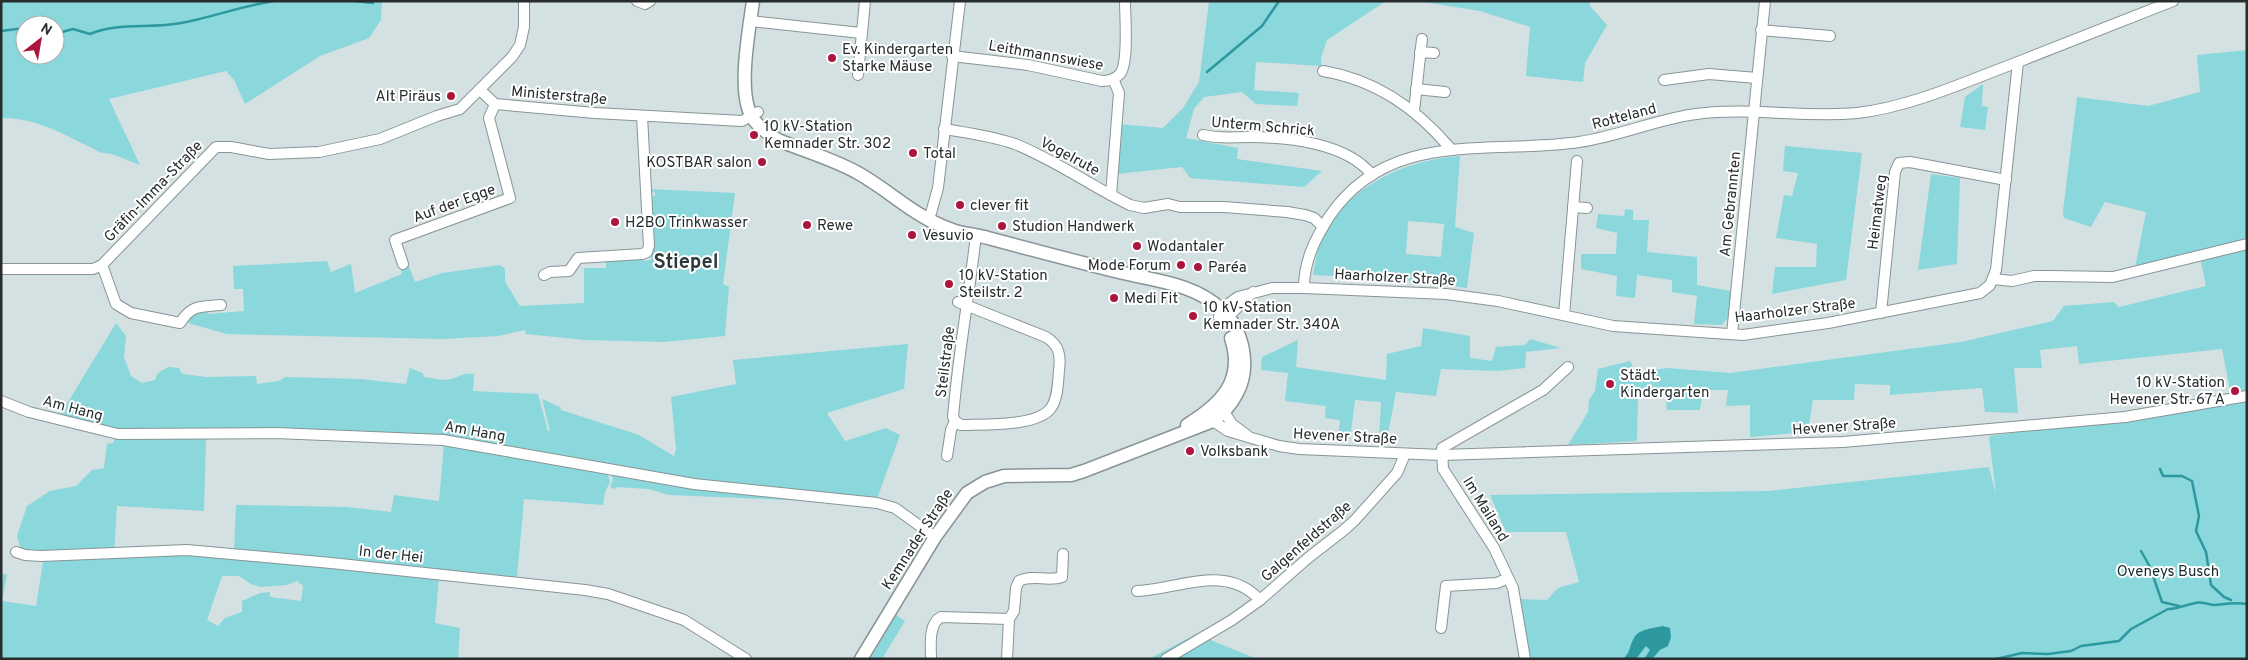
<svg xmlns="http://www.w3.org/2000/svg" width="2248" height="660" viewBox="0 0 2248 660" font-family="Overpass,sans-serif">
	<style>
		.green { fill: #8ad7dc; fill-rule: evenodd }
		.water { fill: #2d989f }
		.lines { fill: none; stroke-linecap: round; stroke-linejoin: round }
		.stream { stroke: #2d989f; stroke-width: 2.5 }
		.minor-casing { stroke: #889495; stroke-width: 12 }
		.major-casing { stroke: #889495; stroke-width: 15 }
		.minor { stroke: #fff; stroke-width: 10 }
		.major { stroke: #fff; stroke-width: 12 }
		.poi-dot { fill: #ac163e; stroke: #fff; stroke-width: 2 }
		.labels { text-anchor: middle; stroke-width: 4; stroke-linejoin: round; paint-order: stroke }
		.poi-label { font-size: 15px; fill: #272c2c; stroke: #fff; text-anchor: start }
		.street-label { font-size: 15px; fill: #272c2c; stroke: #fff }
		.park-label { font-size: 15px; fill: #172e30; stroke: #fff }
		.district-label { font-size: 20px; font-weight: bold; fill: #2e3939; stroke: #fff }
	</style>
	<rect width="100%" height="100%" fill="#d4e1e2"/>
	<g class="green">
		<path d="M1,1H382L381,20L369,38L320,56L245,104L234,80L226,71L109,99L140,165L112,154L102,153C70,138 38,117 1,118ZM25,25H55V55H25Z"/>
		<path d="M1209,1H1386L1327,40L1321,58V66L1256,62L1254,90L1299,93L1297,106L1256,104L1242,92L1204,97L1194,109L1186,138L1238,148L1237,159L1322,171L1304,187L1190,178L1182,167L1116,174L1119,124L1163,128L1183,108L1199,82Z"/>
		<path d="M1417,1H1590V6L1607,25L1585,63L1583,82L1526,76L1530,27L1480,11Z"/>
		<path d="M2247,50V392L2239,394L2238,388L2230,390L2222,349L2079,364L2077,346L2040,350L2042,368H2014L2018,413L1985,412L1982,388L1890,395V385L1855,384L1854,400H1813L1808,432L1750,437V405L1726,406L1728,390H1703L1700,410H1667L1665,393L1638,396L1637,441L1568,445L1588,412L1589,400L1595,391L1598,369L1630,361L1636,372L1668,368L1730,373L1961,342L2053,321L2064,306L2114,302L2119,307L2206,286L2200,257L2135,268L2146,212L2105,202L2091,227L2064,218L2063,211L2077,97L2148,106L2200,92L2197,55Z"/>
		<path d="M1983,84L1982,106L1988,107L1985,130L1960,127L1965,97Z"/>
		<path d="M1785,146L1862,153L1846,280L1772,294L1775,267H1816L1817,244L1776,238L1784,195L1792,196L1798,173L1783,171Z"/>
		<path d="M1460,156L1455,227L1474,233L1467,288L1405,280L1313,275C1321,200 1391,161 1460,156ZM1408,221L1444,224L1441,257L1406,254Z"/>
		<path d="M1931,174L1960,178L1957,264L1918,270Z"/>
		<path d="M647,189L735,193L723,284L729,287L725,336L664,342L585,340L526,334L525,330L498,336L443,339L227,334L188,323L191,315L207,310L208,314L244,311L243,289H234L233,266L327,261L331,272L351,264L355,293L402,274L399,264L407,261L415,282L442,273L500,265L505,269V282L520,306L584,303V268H606V260L641,258L644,261L651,260L648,196H655V193Z"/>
		<path d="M1625,209L1633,210V220H1649L1647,252L1697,257V285L1731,291L1728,318L1721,325L1694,324L1697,296L1672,292V280L1637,275L1635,298L1616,296L1617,276L1581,269V254H1616L1617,233L1596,228L1598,214L1624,216Z"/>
		<path d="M116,323L126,336L124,357L131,376L142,383L155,380L158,373L168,367L179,368L182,374L207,377L256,376L257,384L279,381L285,377L360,379L406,384L410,368L423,373L424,377C433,378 445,382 454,378C464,375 461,373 474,374L473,391L538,394L548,431H550L542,399L560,407L561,410L639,435L674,456L676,449L671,397L736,384L733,360L908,344L904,389L827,413L845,441L886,428L900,435L877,499L723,484L610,467L607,459L608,466L478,443L128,431L59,417Z"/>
		<path d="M1423,328L1470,336V358L1492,361L1496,347L1525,345L1530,339L1561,348L1526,352L1525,368L1498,371L1441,369L1436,396L1396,392L1387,439L1379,438L1381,402L1355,400L1350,439L1338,437L1340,420L1325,418L1326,406L1285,401L1288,373L1261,370L1262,357L1298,340L1296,367L1386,380L1387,354L1421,346Z"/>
		<path d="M2247,401V659H1527L1518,599L1547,600L1558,588L1579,582L1566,532H1506L1490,495L1768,491L1989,467L1996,495L1989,436Z"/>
		<path d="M160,437L206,438L204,511L117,506L114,554L190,552L439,578L435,623L460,628L458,659H1V573L7,575L2,601L36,606L44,555L35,554L21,549L17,536L27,506L50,491L76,486L92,470L104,468L107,444L113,443L115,438L133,440ZM222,576H239L251,584L260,587L287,585L297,581L303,586L301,601L270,597V592L260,593L242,601V612L225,618L218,626L207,620Z"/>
		<path d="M444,444L607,472L610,482L605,492L603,505L524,499L517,578L234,551L236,505L346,507L391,512L394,495L439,501Z"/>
		<path d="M610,472L812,501L669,495L648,489L617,487L614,489L610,487L613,480Z"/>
		<path d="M896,615L905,621L882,659H870Z"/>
		<path d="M1196,634L1257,659H1149Z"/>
	</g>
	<path class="water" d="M1663,626L1670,628L1671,637L1668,646L1660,650L1652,659H1644L1650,650L1646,646L1636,659H1623C1631,652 1629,646 1634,638C1638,629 1655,628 1663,626Z"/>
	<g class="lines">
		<g class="stream">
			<path d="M355,1L373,3"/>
			<path d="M1,31L25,28"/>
			<path d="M55,31L62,32L73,29L90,34C118,22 151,29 181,23C213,17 242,6 274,1"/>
			<path d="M1207,72L1262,26L1279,1"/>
			<path d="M2160,469L2163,476H2182L2192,481L2199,516L2196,531L2206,552L2211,585L2224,597L2231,600"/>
			<path d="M2141,551L2150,567L2162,602L2179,606"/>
			<path d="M1996,659L2022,653L2048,654L2071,651L2081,646L2119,641L2131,629L2168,609C2176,609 2186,605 2195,603C2201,601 2209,605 2215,605C2226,604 2235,602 2247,604"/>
		</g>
		<g class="minor-casing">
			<g id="minor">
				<path d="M637,1L645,4L650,1"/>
				<path d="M751,21L861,33"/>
				<path d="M1761,30L1830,36"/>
				<path d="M1420,52L1434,53"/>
				<path d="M952,56L1028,65L1102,81C1109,81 1115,79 1120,74C1129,62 1125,18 1125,1"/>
				<path d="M1323,71C1376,80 1416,108 1450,148"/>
				<path d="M858,75L865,1"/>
				<path d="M1664,80L1709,74L1757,78"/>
				<path d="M1416,89L1445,92"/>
				<path d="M480,90L495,104L595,113L742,121L758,112"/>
				<path d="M1414,111L1422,39"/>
				<path d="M944,129C968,133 992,136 1015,144C1055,160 1091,186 1130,205L1144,208L1168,204L1180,207H1224L1287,212L1305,215L1314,218L1323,227"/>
				<path d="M1203,135C1221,139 1232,137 1249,137C1288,137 1347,143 1372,175"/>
				<path d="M1111,195L1119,93L1113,79"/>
				<path d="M1573,207L1587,208"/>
				<path d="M931,213L938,188L960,1"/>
				<path d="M403,264L395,240L510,198L489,118L495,104"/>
				<path d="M102,265L116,304L131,313L180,323C192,304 201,307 221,305"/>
				<path d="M1,269H93L102,265L216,147H231L269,154L319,152L380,139L437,116L460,109L512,57L520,45L524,27V1"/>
				<path d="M544,275L550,272L569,271L578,258L642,254L647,252L649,246L642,116"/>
				<path d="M1993,279L2012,281L2034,276H2051L2113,277L2247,244"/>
				<path d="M1304,288C1304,261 1315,239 1329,217C1389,128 1490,155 1579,142C1620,136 1657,119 1696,114C1750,107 1804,118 1857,113C1911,107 1967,81 2018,62"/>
				<path d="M1253,292L1228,317H1219L1221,309L1238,297L1272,288H1304L1446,294L1498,301L1613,326L1743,335L1828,323L1980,293L1990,285L1996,270L2018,62L2173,1"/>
				<path d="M1881,313L1895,172L1899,163L1910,162L2006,180"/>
				<path d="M1564,315L1577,161"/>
				<path d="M1732,334L1765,1"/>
				<path d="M1,401L29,412L118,434L276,433L443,440L694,484L877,503L895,508L935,537"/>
				<path d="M955,421L961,425C984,424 1037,427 1051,408C1058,398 1058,382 1059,370C1061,355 1059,345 1046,337L958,302"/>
				<path d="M1248,436L1232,424L1224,412L1213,409V421L1228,431L1279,446L1299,449L1442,455L1843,442L2125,417L2247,396"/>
				<path d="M947,456L951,430L955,421L953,417C958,356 969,296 976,235"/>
				<path d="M16,552L25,555L41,556L187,550L331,563L585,590L608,594L684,620L746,659"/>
				<path d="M1137,591C1180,589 1226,563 1260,600"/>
				<path d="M1441,628L1446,586L1497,583L1508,578"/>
				<path d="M931,659C931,646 928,624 941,617L1009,619"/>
				<path d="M1007,659L1009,619L1014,611L1016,588L1019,581C1032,574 1048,582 1062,577L1063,554"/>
				<path d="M1166,659L1232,620L1260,600L1308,558L1344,530L1355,520L1397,473L1405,454"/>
				<path d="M1525,659L1513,588L1494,548L1443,469L1442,448L1543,390L1568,367"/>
			</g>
		</g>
		<g class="major-casing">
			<g id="major">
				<path d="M753,1C749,31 737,92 752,117C758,127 768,134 778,140C804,151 833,159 858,173C892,192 915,218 955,231C966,234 977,235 988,238C1033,250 1078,262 1123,273C1157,281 1194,284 1221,309C1235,321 1243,341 1244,359C1246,384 1233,406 1213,421L1084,471L1071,475L1004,476L985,482L967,493L935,537L861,659"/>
				<path d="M1187,425C1221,404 1245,381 1231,338"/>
			</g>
		</g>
		<use href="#minor" class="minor"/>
		<use href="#major" class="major"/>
	</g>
	<g class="poi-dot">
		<circle cx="832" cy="58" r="5"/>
		<circle cx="451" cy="96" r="5"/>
		<circle cx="754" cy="135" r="5"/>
		<circle cx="913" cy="153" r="5"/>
		<circle cx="762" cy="162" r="5"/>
		<circle cx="960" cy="205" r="5"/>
		<circle cx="615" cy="222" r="5"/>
		<circle cx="807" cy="225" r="5"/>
		<circle cx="1002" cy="226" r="5"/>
		<circle cx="912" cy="235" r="5"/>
		<circle cx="1137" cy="246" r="5"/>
		<circle cx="1181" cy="265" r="5"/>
		<circle cx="1198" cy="267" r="5"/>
		<circle cx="949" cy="284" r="5"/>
		<circle cx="1114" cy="298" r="5"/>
		<circle cx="1193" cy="316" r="5"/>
		<circle cx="1610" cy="384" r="5"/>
		<circle cx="2235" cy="391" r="5"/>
		<circle cx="1190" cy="451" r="5"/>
	</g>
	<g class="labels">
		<g class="poi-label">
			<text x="842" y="54">Ev. Kindergarten<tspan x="842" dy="17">Starke Mäuse</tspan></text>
			<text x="441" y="101" text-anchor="end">Alt Piräus</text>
			<text x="764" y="131">10 kV-Station<tspan x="764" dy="17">Kemnader Str. 302</tspan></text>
			<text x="923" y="158">Total</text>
			<text x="752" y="167" text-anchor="end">KOSTBAR salon</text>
			<text x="970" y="210">clever fit</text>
			<text x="625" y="227">H2BO Trinkwasser</text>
			<text x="817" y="230">Rewe</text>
			<text x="1012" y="231">Studion Handwerk</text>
			<text x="922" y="240">Vesuvio</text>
			<text x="1147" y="251">Wodantaler</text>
			<text x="1171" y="270" text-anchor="end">Mode Forum</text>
			<text x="1208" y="272">Paréa</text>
			<text x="959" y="280">10 kV-Station<tspan x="959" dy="17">Steilstr. 2</tspan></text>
			<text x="1124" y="303">Medi Fit</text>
			<text x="1203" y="312">10 kV-Station<tspan x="1203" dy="17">Kemnader Str. 340A</tspan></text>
			<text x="1620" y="380">Städt.<tspan x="1620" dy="17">Kindergarten</tspan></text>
			<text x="2225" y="387" text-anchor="end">10 kV-Station<tspan x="2225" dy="17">Hevener Str. 67 A</tspan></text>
			<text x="1200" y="456">Volksbank</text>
		</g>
		<g class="street-label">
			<text transform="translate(1046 55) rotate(10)" y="5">Leithmannswiese</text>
			<text transform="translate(559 95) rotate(5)" y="5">Ministerstraße</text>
			<text transform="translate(1624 116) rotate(-15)" y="5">Rotteland</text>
			<text transform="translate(1263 126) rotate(5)" y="5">Unterm Schrick</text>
			<text transform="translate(1070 156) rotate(28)" y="5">Vogelrute</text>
			<text transform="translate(153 191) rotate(-46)" y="5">Gräfin-Imma-Straße</text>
			<text transform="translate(454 203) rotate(-20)" y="5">Auf der Egge</text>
			<text transform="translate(1730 204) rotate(-84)" y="5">Am Gebrannten</text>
			<text transform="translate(1877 212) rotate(-83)" y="5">Heimatweg</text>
			<text transform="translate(1395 277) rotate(3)" y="5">Haarholzer Straße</text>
			<text transform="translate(1795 310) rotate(-7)" y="5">Haarholzer Straße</text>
			<text transform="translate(945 362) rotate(-83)" y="5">Steilstraße</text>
			<text transform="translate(73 408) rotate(15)" y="5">Am Hang</text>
			<text transform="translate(1844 426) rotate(-4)" y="5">Hevener Straße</text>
			<text transform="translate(475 431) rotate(10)" y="5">Am Hang</text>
			<text transform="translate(1345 436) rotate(3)" y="5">Hevener Straße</text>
			<text transform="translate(1486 509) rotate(58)" y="5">Im Mailand</text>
			<text transform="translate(917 539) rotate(-57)" y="5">Kemnader Straße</text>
			<text transform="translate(1306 541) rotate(-41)" y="5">Galgenfeldstraße</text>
			<text transform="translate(391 554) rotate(6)" y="5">In der Hei</text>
		</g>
		<g class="park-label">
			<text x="2168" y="576">Oveneys Busch</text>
		</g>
		<g class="district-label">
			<text x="686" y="268">Stiepel</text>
		</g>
	</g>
	<rect width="2248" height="660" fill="none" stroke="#272c2c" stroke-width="5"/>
	<g transform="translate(40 40) rotate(31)"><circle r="24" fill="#ffffff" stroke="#a9abab"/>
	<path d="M0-4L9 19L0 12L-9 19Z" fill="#ac163e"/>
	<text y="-8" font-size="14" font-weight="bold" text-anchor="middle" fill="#272c2c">N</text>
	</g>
</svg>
